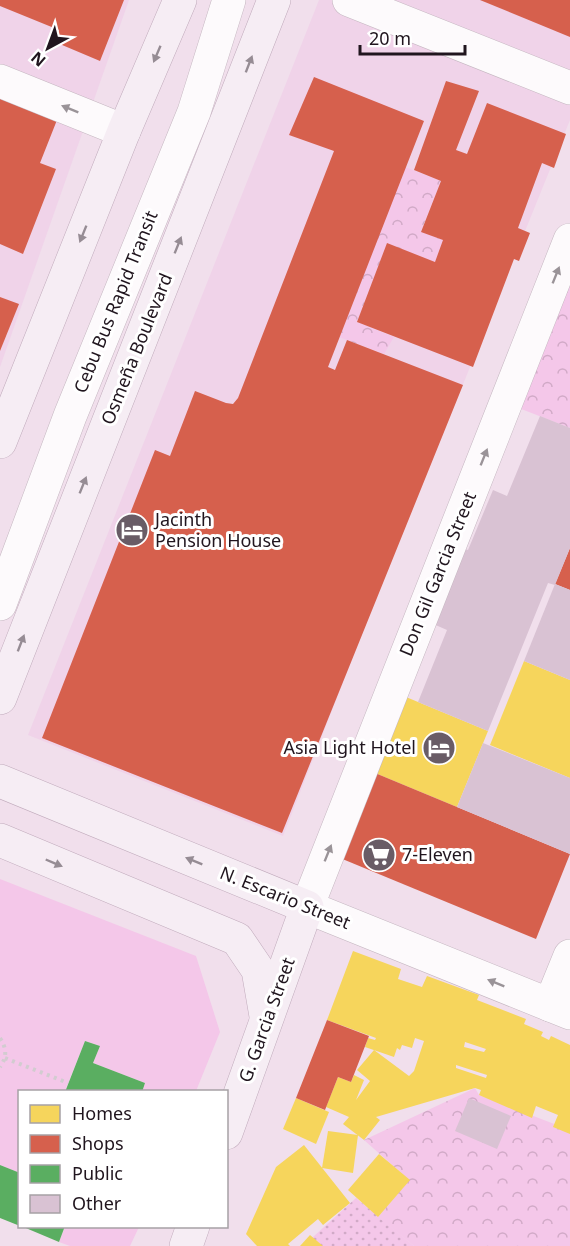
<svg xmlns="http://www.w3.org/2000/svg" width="570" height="1246" viewBox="0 0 570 1246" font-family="'Noto Sans',sans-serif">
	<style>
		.built { fill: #f0d3e9 }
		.grass { fill: url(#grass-dots) }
		.forest { fill: url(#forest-crowns) }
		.green { fill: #f4c7e9 }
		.homes { fill: #f6d55c; fill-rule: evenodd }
		.shops { fill: #d6604d }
		.public { fill: #5aae61 }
		.building { fill: #d9c2d3 }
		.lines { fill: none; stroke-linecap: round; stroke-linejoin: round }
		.minor-casing { stroke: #c5b7c1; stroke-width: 34 }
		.major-casing { stroke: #c1abbc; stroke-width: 34 }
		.path { stroke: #d2ccd0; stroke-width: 4; stroke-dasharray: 3 4.5; stroke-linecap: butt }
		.minor { stroke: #fdfafc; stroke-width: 33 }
		.major { stroke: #f6edf4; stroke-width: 33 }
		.oneway { fill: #968c94 }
		.oneway2 { fill: #9a9398 }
		.labels { text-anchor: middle; stroke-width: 6; stroke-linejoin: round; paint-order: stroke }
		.street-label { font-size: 18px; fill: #20151e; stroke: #fff }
		.poi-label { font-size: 18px; fill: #20151e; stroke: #fff; text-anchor: start }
	</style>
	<defs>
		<pattern id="grass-dots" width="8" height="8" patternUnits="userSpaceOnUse" patternTransform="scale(1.5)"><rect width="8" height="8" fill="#f4c7e9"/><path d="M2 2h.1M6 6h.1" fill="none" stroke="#d1aac7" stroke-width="1.8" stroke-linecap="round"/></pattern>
		<pattern id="forest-crowns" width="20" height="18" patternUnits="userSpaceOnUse" patternTransform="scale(1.5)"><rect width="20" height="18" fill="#f4c7e9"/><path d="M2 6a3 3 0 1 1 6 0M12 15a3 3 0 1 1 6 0" fill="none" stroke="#d1aac7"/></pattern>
	</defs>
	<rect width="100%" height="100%" fill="#f1dfec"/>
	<g class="built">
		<path d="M0,0H129L0,367Z"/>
		<path d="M319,0H570V120L358,644L283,836L28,735Z"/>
	</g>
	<path class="grass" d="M356,1198L414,1246H303Z"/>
	<g class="forest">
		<path d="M405,167L441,181L421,231L443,240L435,262L387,244L357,322L394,337L384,354L339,337Z"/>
		<path d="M570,258V428L511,405Z"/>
		<path d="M475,1088L479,1095L570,1130V1246H414L378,1217L409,1180L364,1140Z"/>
	</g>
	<g class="green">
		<path d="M0,879L196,956L220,1032L196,1091H142L145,1083L93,1063L100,1046L85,1041L65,1091L20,1092L19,1173L0,1165Z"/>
		<path d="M65,1227H139L130,1246H70L59,1242Z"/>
	</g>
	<g class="homes">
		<path d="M524,661L570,680V778L490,745Z"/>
		<path d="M406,697L488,731L457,807L375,773Z"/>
		<path d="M353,951L401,969L398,979L422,987L427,976L479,995L477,1000L526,1019L524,1024L543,1032L541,1036L549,1040L551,1036L570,1045V1134L553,1127L558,1115L536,1106L532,1118L479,1095L481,1090L475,1088L376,1117L380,1120L364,1140L343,1124L349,1117L326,1107L338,1077L351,1082L354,1075L364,1080L356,1100L370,1081L357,1070L374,1050L409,1076L414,1071L424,1041L415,1038L412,1048L402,1045L400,1050L397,1048L394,1057L365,1047L368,1038L375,1040L376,1038L327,1020ZM465,1042L486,1049L484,1052L464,1047ZM456,1065L487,1075L486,1078L456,1068Z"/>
		<path d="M296,1098L329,1112L316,1144L283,1129Z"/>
		<path d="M328,1131L358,1135L353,1173L322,1168Z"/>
		<path d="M304,1145L350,1203L323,1225L318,1219L288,1244L290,1246H257L246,1234L276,1167Z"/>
		<path d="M379,1154L410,1180L378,1217L348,1190Z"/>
		<path d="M310,1235L323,1246H300Z"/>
	</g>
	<g class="shops">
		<path d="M0,0H124L100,61L55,42L59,30L0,6Z"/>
		<path d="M480,0H570V37Z"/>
		<path d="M314,77L424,121L328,367L335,370L347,340L463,385L282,833L42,738L155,450L170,456L195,391L226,403L233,404L238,398L334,151L289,135Z"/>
		<path d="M446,81L479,91L456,150L467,154L487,103L566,134L554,168L542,163L518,228L530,233L519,261L514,259L473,367L357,322L387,243L435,262L443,240L421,232L441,181L414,170Z"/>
		<path d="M0,97L57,120L40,163L56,169L23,254L0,244Z"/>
		<path d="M0,297L19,304L0,351Z"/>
		<path d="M570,548V590L555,584Z"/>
		<path d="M375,773L570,854L536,939L340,858Z"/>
		<path d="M327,1020L369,1036L351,1082L338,1077L325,1110L296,1098Z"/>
	</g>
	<g class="public">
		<path d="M85,1041L100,1046L93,1063L145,1083L142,1092H65Z"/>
		<path d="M0,1165L20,1173V1226L0,1218Z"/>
		<path d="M21,1226H65L59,1242Z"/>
	</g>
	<g class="building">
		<path d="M540,416L570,428V548L555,585L548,583L488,731L418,702L447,630L431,623L462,548L468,550L493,490L507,496Z"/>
		<path d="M555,584L570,590V680L524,661Z"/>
		<path d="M483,743L570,778V854L457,807Z"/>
		<path d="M469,1098L511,1116L497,1149L455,1131Z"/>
	</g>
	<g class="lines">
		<g class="minor-casing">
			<g id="minor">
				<path d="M349,0L570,88"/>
				<path d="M0,81L124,131"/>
				<path d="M570,240L307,907L570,1013"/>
				<path d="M0,604L70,416L194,112L229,0"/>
				<path d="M550,1005L570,956"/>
			</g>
		</g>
		<g class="major-casing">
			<g id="major">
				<path d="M0,442L124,131L180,0"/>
				<path d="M0,698L274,0"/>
				<path d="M0,781L307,907L226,1133"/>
				<path d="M0,840L237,939L258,970L266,1016"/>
				<path d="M186,1246L193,1226"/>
			</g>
		</g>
		<g class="path">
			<path d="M0,1038C7,1049 7,1057 0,1067"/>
			<path d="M5,1058L68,1083"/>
		</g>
		<use href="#minor" class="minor"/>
		<use href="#major" class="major"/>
	</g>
	<defs><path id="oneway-solid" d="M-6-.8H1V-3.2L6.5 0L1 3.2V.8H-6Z" transform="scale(1.5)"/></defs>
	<g class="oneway">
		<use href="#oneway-solid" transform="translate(157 54) rotate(113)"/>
		<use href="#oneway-solid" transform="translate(249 64) rotate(-69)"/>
		<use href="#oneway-solid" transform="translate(83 234) rotate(112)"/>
		<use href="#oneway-solid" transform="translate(178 245) rotate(-68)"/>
		<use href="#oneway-solid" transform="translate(83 485) rotate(-68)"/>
		<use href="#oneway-solid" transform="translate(21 643) rotate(-69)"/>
		<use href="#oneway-solid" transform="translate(194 861) rotate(-158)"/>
		<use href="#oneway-solid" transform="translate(54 863) rotate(23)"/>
	</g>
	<g class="oneway2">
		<use href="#oneway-solid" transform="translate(70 109) rotate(-158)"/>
		<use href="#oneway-solid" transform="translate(556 275) rotate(-68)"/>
		<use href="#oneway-solid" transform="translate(484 457) rotate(-68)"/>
		<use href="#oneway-solid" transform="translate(328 853) rotate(-68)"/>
		<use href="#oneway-solid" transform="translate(496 983) rotate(-158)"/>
	</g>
	<defs>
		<g id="hotel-disc" transform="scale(1.725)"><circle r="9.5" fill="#695c66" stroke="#fff"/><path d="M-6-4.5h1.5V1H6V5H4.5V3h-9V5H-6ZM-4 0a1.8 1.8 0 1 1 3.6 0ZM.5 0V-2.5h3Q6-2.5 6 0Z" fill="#fff"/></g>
		<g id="supermarket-disc" transform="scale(1.725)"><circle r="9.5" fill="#695c66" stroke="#fff"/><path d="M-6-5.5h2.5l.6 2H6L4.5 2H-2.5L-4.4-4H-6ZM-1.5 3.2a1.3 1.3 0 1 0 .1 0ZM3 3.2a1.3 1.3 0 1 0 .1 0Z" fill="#fff"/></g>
	</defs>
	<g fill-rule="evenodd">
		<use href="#hotel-disc" x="132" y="530"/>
		<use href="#hotel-disc" x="439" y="748"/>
		<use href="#supermarket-disc" x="379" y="855"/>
	</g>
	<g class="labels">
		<g class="street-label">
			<text transform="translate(116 302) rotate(-68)" y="6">Cebu Bus Rapid Transit</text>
			<text transform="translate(137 349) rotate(-68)" y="6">Osmeña Boulevard</text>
			<text transform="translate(438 574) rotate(-68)" y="6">Don Gil Garcia Street</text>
			<text transform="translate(285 898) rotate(22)" y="6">N. Escario Street</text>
			<text transform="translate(267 1020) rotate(-70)" y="6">G. Garcia Street</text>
		</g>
		<g class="poi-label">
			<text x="155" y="526">Jacinth<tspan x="155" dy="21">Pension House</tspan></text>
			<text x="416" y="754" text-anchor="end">Asia Light Hotel</text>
			<text x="402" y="861">7-Eleven</text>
		</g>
	</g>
	<rect x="18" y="1090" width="210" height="138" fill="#ffffff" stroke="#a6a1a5" stroke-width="1.5"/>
	<rect x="30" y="1105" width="30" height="18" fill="#f6d55c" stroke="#a6a1a5" stroke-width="1.5"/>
	<text x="72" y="1120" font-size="18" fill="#20151e">Homes</text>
	<rect x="30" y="1135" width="30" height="18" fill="#d6604d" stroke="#a6a1a5" stroke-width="1.5"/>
	<text x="72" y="1150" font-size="18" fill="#20151e">Shops</text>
	<rect x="30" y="1165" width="30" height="18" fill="#5aae61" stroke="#a6a1a5" stroke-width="1.5"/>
	<text x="72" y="1180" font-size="18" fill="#20151e">Public</text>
	<rect x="30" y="1195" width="30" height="18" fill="#d9c2d3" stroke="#a6a1a5" stroke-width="1.5"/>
	<text x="72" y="1210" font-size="18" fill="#20151e">Other</text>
	<g transform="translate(48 48) rotate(221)" stroke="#ffffff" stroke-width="4.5" paint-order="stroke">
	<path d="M0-4.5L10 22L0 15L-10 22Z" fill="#20151e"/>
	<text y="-9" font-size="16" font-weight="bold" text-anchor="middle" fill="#20151e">N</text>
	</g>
	<path d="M360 45v9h105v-9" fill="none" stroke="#20151e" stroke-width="3"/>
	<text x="369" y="45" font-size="18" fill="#20151e" stroke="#ffffff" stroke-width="4.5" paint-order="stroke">20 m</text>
</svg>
